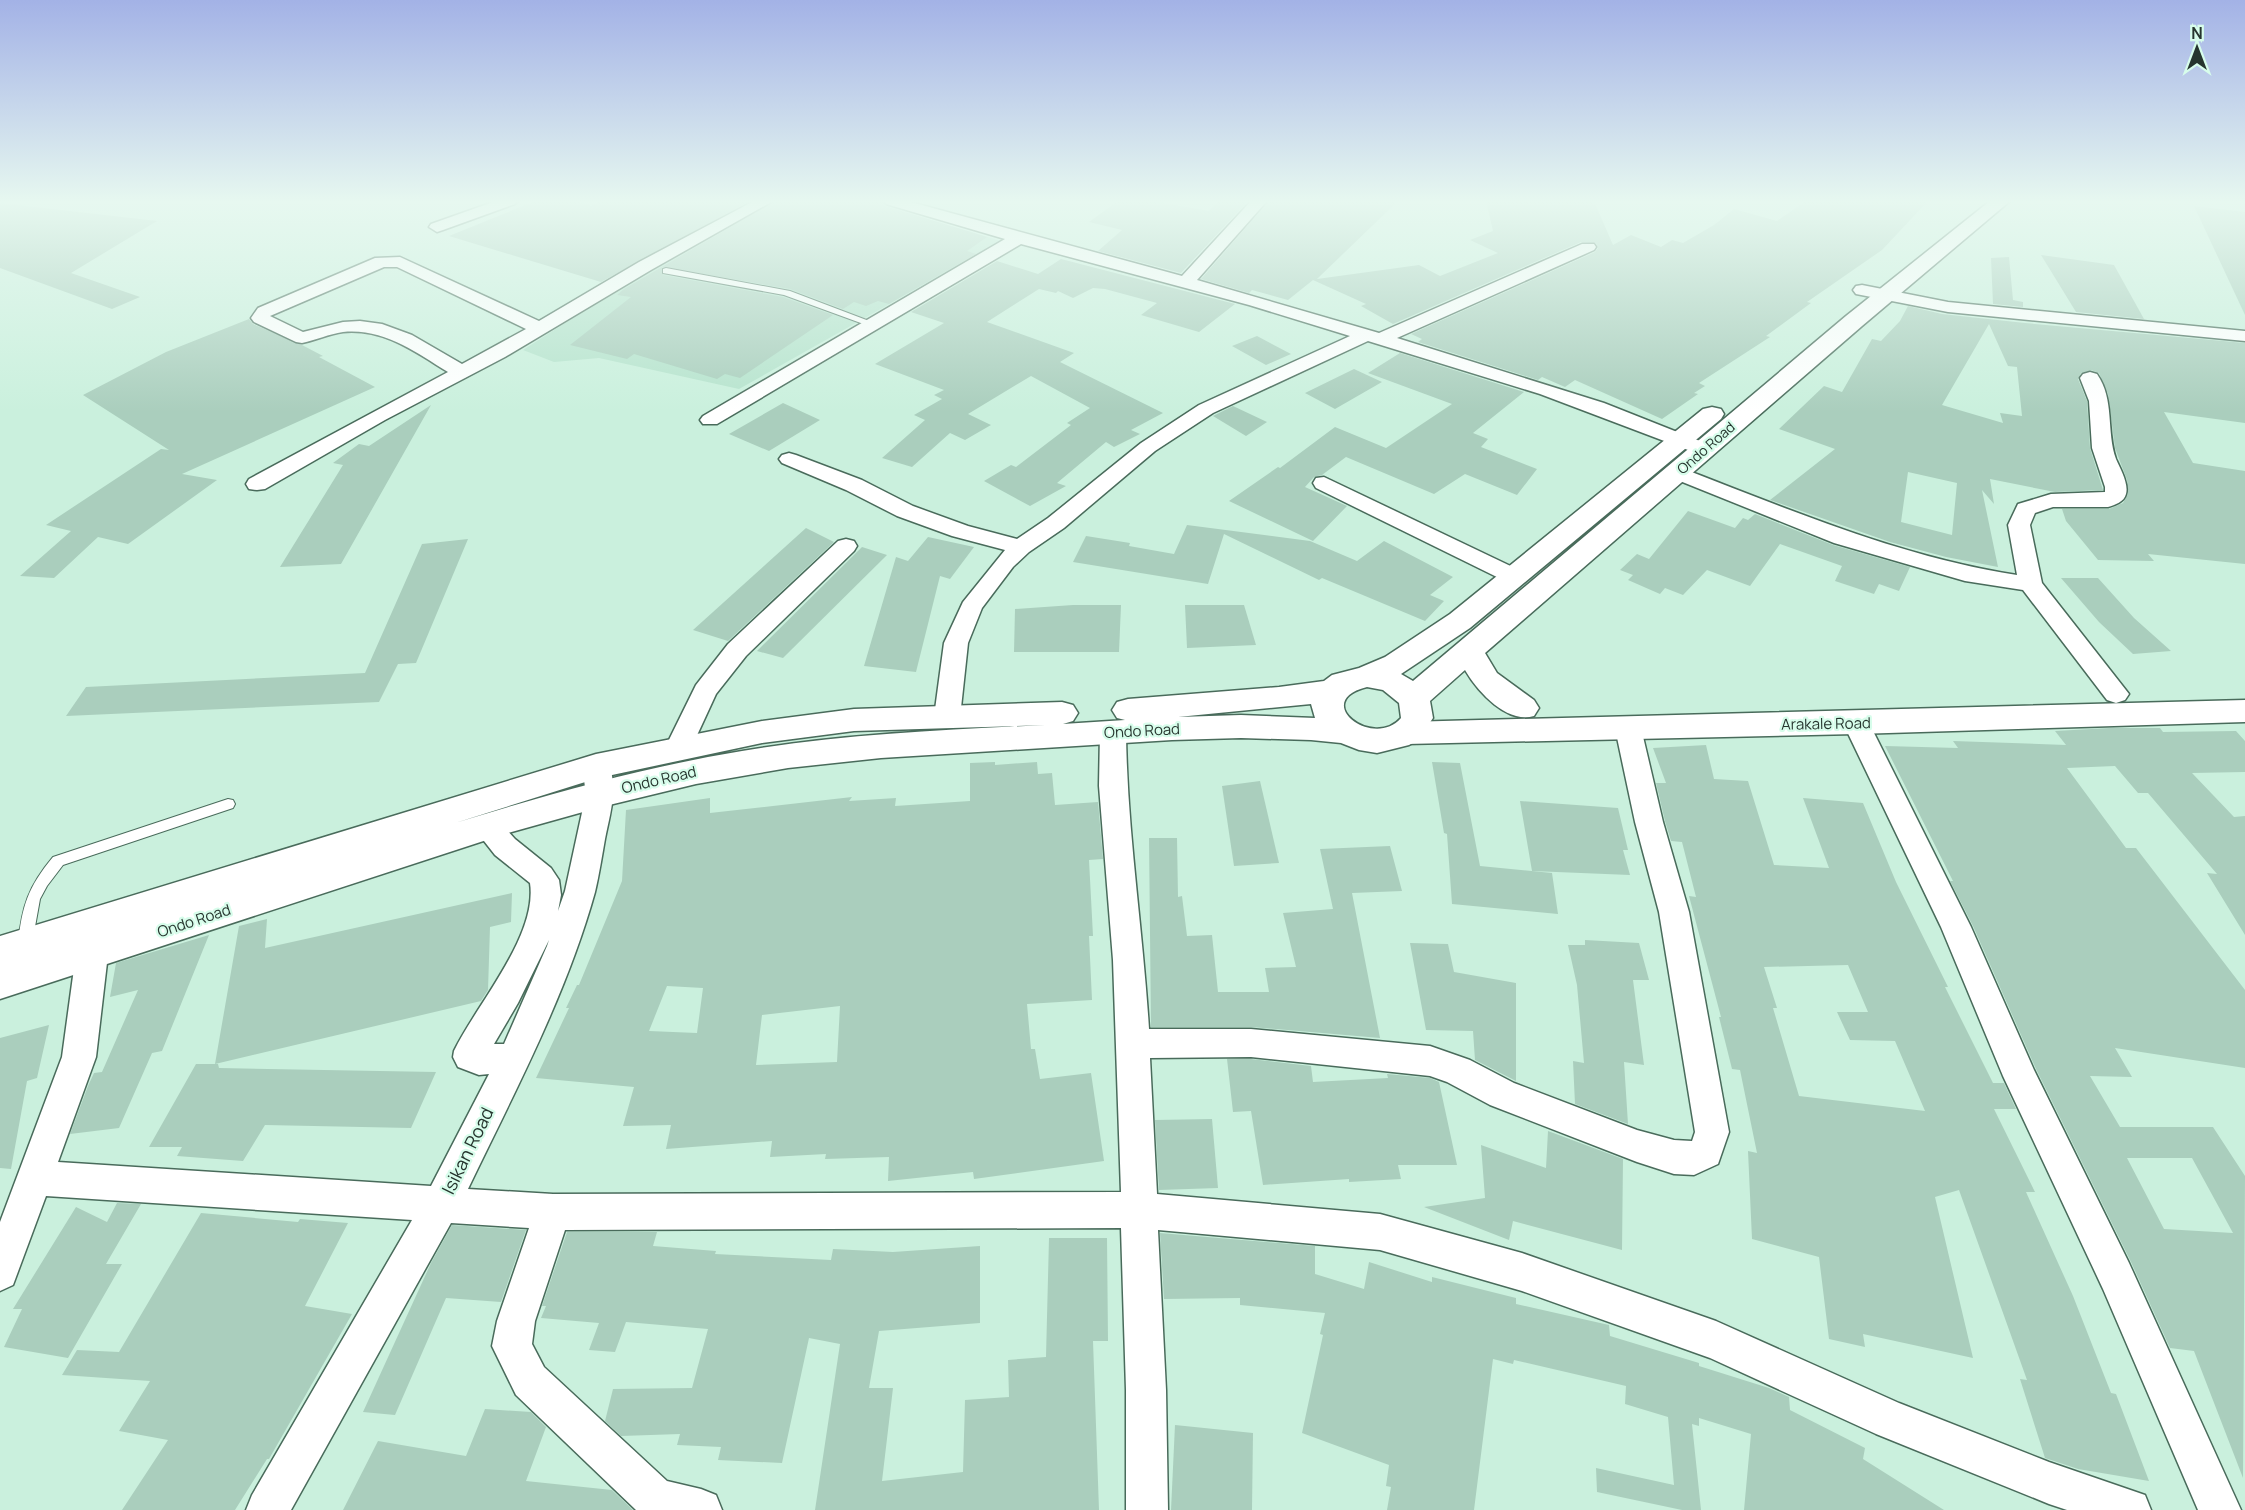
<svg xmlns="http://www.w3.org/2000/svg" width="2245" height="1510" viewBox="0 0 2245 1510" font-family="Manrope,sans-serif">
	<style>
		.built { fill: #b6e3cd }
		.building { fill: #aacebd; fill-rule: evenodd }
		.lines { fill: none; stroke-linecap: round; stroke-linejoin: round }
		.service-casing { stroke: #496b5b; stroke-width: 2 }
		.minor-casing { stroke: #496b5b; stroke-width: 3 }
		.secondary-casing { stroke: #496b5b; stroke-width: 3 }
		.primary-casing { stroke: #496b5b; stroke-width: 3 }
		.service { fill: #fff; fill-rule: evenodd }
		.minor { fill: #fff; fill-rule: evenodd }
		.secondary { fill: #fff; fill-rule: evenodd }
		.primary { fill: #fff; fill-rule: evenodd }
		.labels { text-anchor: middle; stroke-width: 4.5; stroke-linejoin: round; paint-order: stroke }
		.far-street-label { font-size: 14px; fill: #26352e; stroke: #d7fdeb }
		.street-label { font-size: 15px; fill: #26352e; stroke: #d7fdeb }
		.near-street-label { font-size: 18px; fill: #26352e; stroke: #d7fdeb }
	</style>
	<rect width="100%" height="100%" fill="#caf0dd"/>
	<path class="built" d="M775,201H868L1001,241L739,389L599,358L554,362L523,350L632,280Z"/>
	<g class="building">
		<path d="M535,201H576L591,206L601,201H750L601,282L449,236Z"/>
		<path d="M775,201H881L885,206L987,237L967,251L976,254L889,304L878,301L866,306L854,302L843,309L790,289L662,267L663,275L783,297L833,315L740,378L725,374L717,379L634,354L627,359L570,345L631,297L617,295L624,289Z"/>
		<path d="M1118,201H1152L1209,211L1218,201H1248L1181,273L1098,251L1122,230L1089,222Z"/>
		<path d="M1269,201H1398L1317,279L1419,265L1440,276L1498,253L1470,240L1493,231L1486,201H1594L1613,245L1631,235L1661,247L1672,240L1683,243L1714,225L1734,209L1777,221L1806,201H1928L1882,250L1807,302L1811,303L1766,336L1770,337L1699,383L1705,386L1694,393L1698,394L1662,419L1575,380L1565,387L1542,377L1538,380L1418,342L1422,339L1411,334L1595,252L1598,248L1596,243L1581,242L1393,324L1361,306L1366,304L1313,280L1288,300L1252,290L1249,293L1201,279Z"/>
		<path d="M0,203L157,221L71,273L140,297L112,309L0,268Z"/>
		<path d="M2194,206L2245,212V315Z"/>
		<path d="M2041,255L2114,265L2144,319L2076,312Z"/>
		<path d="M2009,257L2013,300L2023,302V307L1993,304L1991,258Z"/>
		<path d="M1061,259L1235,304L1199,332L1141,315L1157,303L1105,289L1093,288L1073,298L1058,291L1056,293L1039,289L987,322L1074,353L1060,362L1163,413L1131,430L1140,434L1114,447L1106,442L1057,483L1066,486L1030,506L984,481L1011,465L1016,467L1071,425L1067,423L1090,408L1031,376L968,414L991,425L965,440L950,433L912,467L882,458L925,420L914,415L942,399L934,395L944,390L875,364L944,323L911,312L997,261L1038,274Z"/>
		<path d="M1908,306L1942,314L2025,323L2245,343V423L2164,412L2193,463L2245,471V564L2148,554L2154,561L2098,560L2066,521L2062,509H2109L2123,503L2128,494L2127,480L2115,448L2108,394L2099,373L2091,370L2081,373L2078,379L2087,401L2090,448L2103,490L2055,492L1990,479L1994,504L1982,490L1998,567L1946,557L1890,542L1770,500L1835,449L1779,429L1824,386L1842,392L1872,339L1881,341L1900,321ZM1989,324L2008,366L2017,367L2022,416L2000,413L2003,423L1942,405ZM1908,472L1957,483L1952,535L1901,522Z"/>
		<path d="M249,319L253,324L302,345L323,356L319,357L375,387L182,474L217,480L128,544L98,537L54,578L20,576L71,531L46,525L161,449L169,450L83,395L166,352Z"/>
		<path d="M1257,336L1291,354L1266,365L1232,346Z"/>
		<path d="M1400,353L1524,392L1473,433L1488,439L1481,447L1537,469L1517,495L1465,474L1434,494L1346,457L1322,475L1314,477L1305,487L1347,506L1313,541L1229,501L1278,467L1280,468L1335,427L1386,448L1452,404L1368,373Z"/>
		<path d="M1354,369L1382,382L1335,409L1305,393Z"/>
		<path d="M783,403L820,420L769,451L729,434Z"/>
		<path d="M431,405L341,564L280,567L343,465L333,463L359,444L369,446Z"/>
		<path d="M1233,406L1267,422L1246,436L1213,416Z"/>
		<path d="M1688,511L1735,528L1743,518L1748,520L1755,514L1833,545L1910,567L1899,591L1879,584L1874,594L1835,581L1842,566L1780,544L1750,586L1707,570L1683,595L1665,588L1660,594L1628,580L1633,575L1620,570L1637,554L1649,559Z"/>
		<path d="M1187,525L1310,541L1357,561L1384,541L1453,577L1430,595L1444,601L1425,621L1322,578L1319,580L1224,534L1208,584L1073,562L1086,536L1130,543L1129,546L1174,554Z"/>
		<path d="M806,528L834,542L728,641L693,630Z"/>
		<path d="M928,537L974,547L950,579L940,576L916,672L864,666L896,557L908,561Z"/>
		<path d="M468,539L416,663L398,664L379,702L66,716L86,687L365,673L422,544Z"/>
		<path d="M862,547L887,555L783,658L757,651Z"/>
		<path d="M2061,578H2098L2134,618L2171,651L2133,654L2099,622Z"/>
		<path d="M1073,605H1121L1119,652H1014L1015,609Z"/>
		<path d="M1185,605H1244L1256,645L1187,648Z"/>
		<path d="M2110,728H2160L2163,732L2236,731L2245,741V772L2192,773L2234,817L2245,816V935L2207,873L2217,874L2148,793H2138L2115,766L2067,768L2126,848H2136L2245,990V1068L2115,1048L2132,1077L2090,1076L2120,1127H2213L2245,1176L2243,1478L2194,1351L2170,1348L2131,1262L2036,1069L1973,926L1950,881H1953L1885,746L1958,748L1953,741L2066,745L2055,731ZM2127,1158H2192L2233,1233L2164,1229Z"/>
		<path d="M1706,745L1714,779L1748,781L1774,865L1829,868L1803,798L1863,803L1896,882L1948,987H1945L1993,1083H2004L2016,1109H1994L2035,1192H2026L2073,1296L2111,1393L2116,1394L2149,1481L2078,1469L2045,1458L2020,1379L2027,1380L1959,1190L1935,1197L1973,1358L1863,1334L1865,1347L1829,1339L1819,1257L1752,1239L1748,1151L1757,1153L1740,1070L1732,1069L1719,1017H1721L1689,896L1696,897L1682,842L1671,841L1665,821L1656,783H1666L1653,748ZM1848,965L1868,1012H1837L1850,1040L1895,1041L1925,1111L1799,1096L1773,1008H1777L1764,967Z"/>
		<path d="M995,762V765L1037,762L1038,774L1052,773L1055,805L1098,802L1103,859L1089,860L1093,936H1089L1092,1000L1027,1004L1031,1049H1035L1040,1079L1091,1073L1104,1161L974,1179L973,1172L888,1181L889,1157L825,1159L826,1154L770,1157L772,1141L666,1149L671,1125L623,1126L634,1087L536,1078L569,1008H566L577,985H579L622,881L626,810L710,798V813L852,797L849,801L896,798L895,806L970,801V763ZM667,986L703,988L697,1033L649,1031ZM840,1006L837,1062L756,1065L762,1015Z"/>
		<path d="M1432,762L1460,763L1480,866L1552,873L1558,914L1452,904L1447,834L1444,833Z"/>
		<path d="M1260,781L1279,863L1234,866L1222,786Z"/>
		<path d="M1520,801L1618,808L1628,850H1623L1630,875L1532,871Z"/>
		<path d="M1149,838H1177L1178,897L1182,896L1187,936L1212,935L1218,992H1269L1265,968L1296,967L1283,913L1333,909L1320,849L1390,846L1402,891L1352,893L1380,1038L1251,1027H1151Z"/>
		<path d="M512,893L511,922L490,927L488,990L481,1001L215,1064L239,926L267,919L265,948Z"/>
		<path d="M209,935L162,1051L152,1053L119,1128L70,1134L88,1086L94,1073L102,1072L138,990L110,997L116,963Z"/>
		<path d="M1585,940L1639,943L1649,980H1633L1644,1065L1624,1062L1628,1124L1575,1104L1573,1061L1584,1063L1577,985L1568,945H1585Z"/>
		<path d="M1410,943L1448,944L1454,972L1516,983V1081L1475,1060L1473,1031L1426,1030Z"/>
		<path d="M49,1025L37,1078L27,1081L11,1169L0,1168V1038Z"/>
		<path d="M1227,1059H1251L1311,1066L1313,1082L1388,1078L1387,1074L1430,1078L1439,1082L1457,1165H1398L1401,1179L1349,1182V1179L1263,1185L1251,1111L1233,1112Z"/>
		<path d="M196,1064H218L219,1068L436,1072L411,1128L265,1125L243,1161L177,1156L182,1147H149Z"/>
		<path d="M1212,1119L1218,1188L1159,1190L1155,1120Z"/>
		<path d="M1548,1131L1623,1159L1622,1250L1513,1221L1509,1240L1424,1207L1485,1198L1481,1145L1546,1168Z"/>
		<path d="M117,1203L141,1204L106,1264H122L68,1358L4,1347L22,1309H13L76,1207L107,1222Z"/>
		<path d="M201,1213L298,1222L300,1219L348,1223L305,1306L352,1314L269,1459H267L235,1510H122L168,1440L119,1431L150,1381L62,1375L77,1350L119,1352Z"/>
		<path d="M452,1225L526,1230L501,1302L446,1298L395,1415L363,1412L431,1263Z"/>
		<path d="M567,1232H657L653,1246L716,1251L715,1254L831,1260L833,1249L893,1252L980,1246V1323L879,1331L869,1388H893L882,1481L963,1472L965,1400L1009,1397L1008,1360L1046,1357L1049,1238H1107L1108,1341H1093L1099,1510H815L840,1344L809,1338L782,1463L718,1460L721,1447L677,1445L680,1434L621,1436L605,1421L613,1389L692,1388L708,1329L626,1322L615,1352L589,1350L599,1323L541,1318L546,1306H542Z"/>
		<path d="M1160,1233L1315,1246V1274L1364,1289L1369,1262L1432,1282V1277L1516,1298V1304L1609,1325L1610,1336L1699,1363V1366L1769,1388L1789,1397L1790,1410L1865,1448L1863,1459L1944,1510H1744L1751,1434L1699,1418V1426L1692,1424L1701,1510H1682L1597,1492L1596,1468L1674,1485L1668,1417L1625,1404L1626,1386L1514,1360L1513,1364L1493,1359L1474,1510H1387L1391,1487L1386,1486L1389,1465L1302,1433L1323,1335L1320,1334L1325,1313L1240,1305V1298L1164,1299Z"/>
		<path d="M485,1409L531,1412L546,1427L526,1481L612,1490L633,1510H343L378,1441L466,1456Z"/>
		<path d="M1175,1425L1253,1433L1252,1510H1171Z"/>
	</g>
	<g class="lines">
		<g class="service-casing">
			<g id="service">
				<path d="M666,268L790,291L877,324L869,326L784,295L663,273V269Z"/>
				<path d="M228,799L233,800L235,804L233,808L63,865L47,886L40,899L31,949L26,950L21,949L18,944C22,906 28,887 53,857Z"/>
			</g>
		</g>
		<g class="minor-casing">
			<g id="minor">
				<path d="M496,201H518L515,204L443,230L437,232L429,227L431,224Z"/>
				<path d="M754,201H773L651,270L505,357L385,420L265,489L257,490L249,489L246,484L249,479L448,372C415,352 384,328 343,332C329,334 316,340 302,343L296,342L254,322L251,318L258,308L375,258L400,257L539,321L639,262ZM384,267H397L526,329L462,364L412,335L382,324L360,321L343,322L303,332L270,316Z"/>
				<path d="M883,201H907L1182,276L1251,201H1267L1197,280L1379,333L1582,244H1594L1596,247L1594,250L1397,338L1604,403L1710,445L1713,449L1710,453L1703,455L1696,453L1540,394L1368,341L1213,413L1155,451L1064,528L1029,552L1013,567L982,608L968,643L960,717L956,723L947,726L938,723L934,717L944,643L963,602L1005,550L952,536L897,516L846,490L782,463L779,459L782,455L789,453L796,455L862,480L913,506L968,526L1017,539L1048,518L1141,443L1199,405L1350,336L1249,305L1021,244L717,424H703L700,420L703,416L1005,239L886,204Z"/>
				<path d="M1862,285L1948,302L2245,331V341L1948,312L1856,294L1853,290L1856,286Z"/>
				<path d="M2090,372L2097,374C2115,400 2106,431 2116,459C2120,468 2129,484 2126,494C2124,502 2115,505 2108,507H2053L2035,513L2030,525L2042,583L2129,694L2125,700L2116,703L2107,700L2023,590L1965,581L1834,543L1670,477L1666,473L1670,469L1677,467L1684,469C1793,511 1901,557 2017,575L2008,525L2018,504L2051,494L2105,492V487L2092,448L2089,401L2080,378L2083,374Z"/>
				<path d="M1324,477L1521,571L1525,576L1521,581L1513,583L1505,581L1316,488L1313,483L1316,478Z"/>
				<path d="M846,539L854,541L857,546L854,551L746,656L716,694L687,757L677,760L667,757L664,750L696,685L728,644L838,541Z"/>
				<path d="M1856,714L1865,716L1869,723L1971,927L2034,1070L2129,1263L2241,1510H2198L2103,1289L2003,1076L1941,927L1843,723L1847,716Z"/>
				<path d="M1628,719L1637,721L1641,728L1663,822L1689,912L1729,1132L1718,1164L1694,1175L1674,1174L1637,1162L1490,1105L1447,1082L1430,1076L1251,1057L1150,1058L1157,1194L1380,1214L1522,1253L1716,1321L1899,1403L2049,1462L2145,1495L2151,1510H2067L2049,1504L1876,1434L1710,1358L1522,1291L1380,1250L1158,1230L1166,1390L1168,1510H1126V1390L1121,1228L565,1230L535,1321L532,1344L544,1367L667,1481L701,1489L716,1495L722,1510H636L516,1395L492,1346L497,1321L529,1228L451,1223L291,1510H246L252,1495L412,1220L46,1196L13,1285L0,1291V1222L62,1057L76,954L81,945L92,941L103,945L108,954L96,1057L58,1162L431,1186L489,1074L479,1075L458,1067L453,1057L454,1051C476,1005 538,936 530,883L495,855L473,827L477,819L487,816L497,819L515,839L551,868L559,880L561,895L558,911L565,891L586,794L582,766L586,759L596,756L606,759C620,784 610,813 605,839C602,856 599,875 595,892C566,996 514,1093 468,1189L553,1194L1121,1192L1113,960L1099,786L1100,732L1104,725L1113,723L1122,725L1126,732C1127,831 1143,930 1149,1029H1251L1430,1046L1470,1060L1514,1083L1637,1130L1674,1140L1692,1141L1695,1132L1659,912L1635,822L1615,728L1619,721ZM549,940L547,946L504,1044H494L518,1003Z"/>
			</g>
		</g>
		<g class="secondary-casing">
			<path id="secondary" d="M2245,700V722L1856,734L1406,744L1395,741L1390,733L1395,725L1406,722Z"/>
		</g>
		<g class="primary-casing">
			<path id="primary" d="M1990,201H2010L1862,326L1485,653L1497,673L1534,700L1539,708L1534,716C1507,724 1478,692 1465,670L1430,701L1433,718L1418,740L1409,745L1377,753L1359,750L1341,743L1311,740L1241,738L1172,740L881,758L788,768L696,784L601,807L508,833L0,999V936L596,754L762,721L854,709L1062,702L1073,705L1078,713L1073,721L1063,724L1125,720L1117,718L1112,710L1117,702L1128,699L1279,687L1324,681L1332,675L1359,668L1385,657L1450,614L1703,409L1712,407L1721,409L1724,414L1721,419L1470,628L1401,674L1413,681L1846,316ZM1367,687L1383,690L1399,703L1401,718C1373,750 1310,701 1367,687ZM1311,704L1315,718L1241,715L1178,717ZM1046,725C945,730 843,734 742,751C645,767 549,794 455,823L598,778L762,743L854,731Z"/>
		</g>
		<use href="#service" class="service"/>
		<use href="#minor" class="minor"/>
		<use href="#secondary" class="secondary"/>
		<use href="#primary" class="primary"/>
	</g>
	<linearGradient id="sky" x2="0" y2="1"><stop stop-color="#a3b2e6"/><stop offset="0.49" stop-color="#e7f8f0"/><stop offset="1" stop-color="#e7f8f0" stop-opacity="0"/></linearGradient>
	<rect width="2245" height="412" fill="url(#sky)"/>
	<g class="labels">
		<g class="far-street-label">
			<text transform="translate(1706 448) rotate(-41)" y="5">Ondo Road</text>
		</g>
		<g class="street-label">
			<text transform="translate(1826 724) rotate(-1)" y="5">Arakale Road</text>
			<text transform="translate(1142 731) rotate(-3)" y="5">Ondo Road</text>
			<text transform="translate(659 780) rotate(-13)" y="5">Ondo Road</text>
			<text transform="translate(194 921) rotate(-18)" y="5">Ondo Road</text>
		</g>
		<g class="near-street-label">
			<text transform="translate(468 1151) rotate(-64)" y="6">Isikan Road</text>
		</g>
	</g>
	<g transform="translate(2197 48)" stroke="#d7fdeb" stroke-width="4.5" paint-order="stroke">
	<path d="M0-4.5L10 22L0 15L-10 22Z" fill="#26352e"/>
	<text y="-9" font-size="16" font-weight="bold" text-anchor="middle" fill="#26352e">N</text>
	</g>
</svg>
